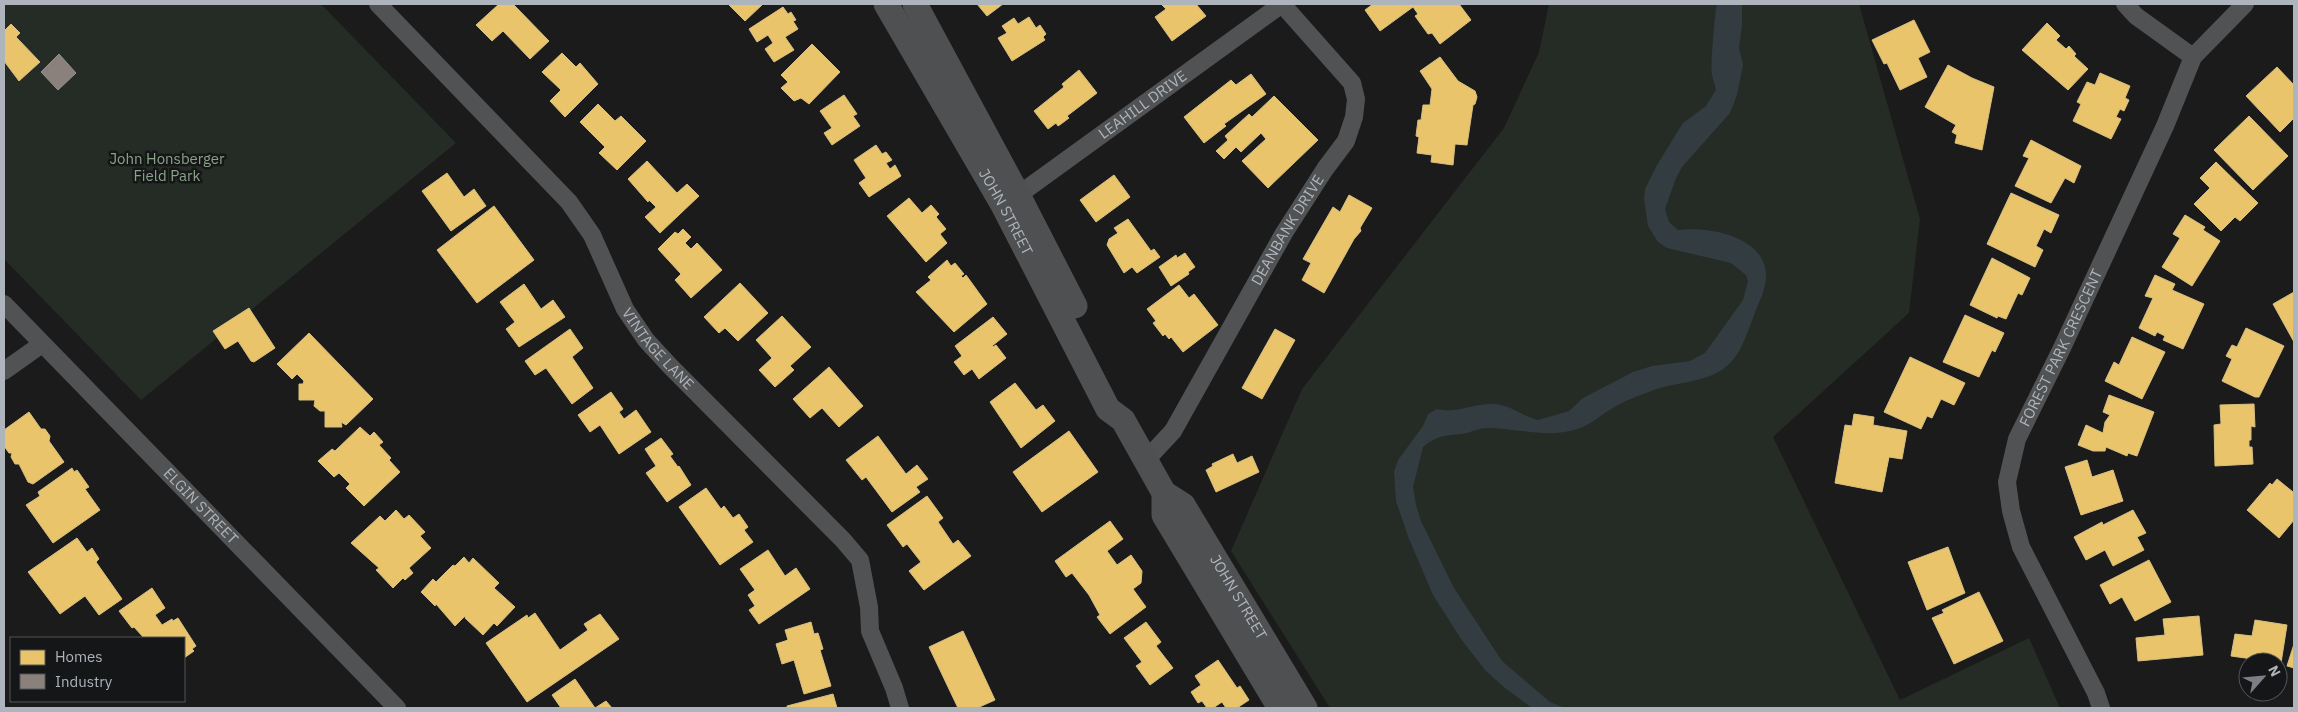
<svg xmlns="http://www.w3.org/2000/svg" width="2298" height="712" viewBox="0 0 2298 712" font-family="'IBM Plex Sans',sans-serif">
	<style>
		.green { fill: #252b25 }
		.water { fill: #333c40 }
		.homes { fill: #e9c46a; stroke: #d7bf82 }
		.industry { fill: #8a817c; stroke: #95908f }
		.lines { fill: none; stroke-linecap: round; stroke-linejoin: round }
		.street { stroke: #505254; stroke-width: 18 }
		.secondary { stroke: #4f5052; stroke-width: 25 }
		.labels { text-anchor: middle; stroke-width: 5; stroke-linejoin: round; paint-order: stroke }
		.street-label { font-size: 15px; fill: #aeb4bb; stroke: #151617 }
		.park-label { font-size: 15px; fill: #89a387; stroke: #151617 }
	</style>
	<rect width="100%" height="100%" fill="#1b1b1b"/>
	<g class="green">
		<path d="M4,4H321L456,143L141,400L4,259Z"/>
		<path d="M1549,4H1859L1920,219L1909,313L1773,437L1900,700L2029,638L2060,708H1330L1231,551L1302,389L1504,128L1539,52Z"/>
	</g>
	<path class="water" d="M1717,4H1742V25L1739,48L1743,65L1737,95L1730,113L1682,167L1676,178L1665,209L1669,222L1678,230C1708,226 1765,236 1766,275C1766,290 1758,304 1753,318C1747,333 1743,349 1731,362C1711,384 1676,381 1651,391C1638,396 1624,401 1613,408C1600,415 1591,425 1577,429C1547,439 1517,428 1487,428C1478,428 1470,433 1461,434C1446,435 1436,436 1423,447L1413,487L1416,505L1421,521L1454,588L1502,661L1550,702L1565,708H1532L1505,688L1485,670L1461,639L1433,595L1409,539L1396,501L1394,472L1398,460L1423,426L1428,414L1437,409C1455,414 1472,404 1491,404C1509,403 1521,416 1538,420L1569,411L1583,398L1633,372L1652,366L1690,361L1705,353L1743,300L1748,281L1746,275L1731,263L1667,248L1658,242L1648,226L1644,199L1645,189L1657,165L1683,123L1706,106L1716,90C1715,85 1713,80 1712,75C1710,68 1715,11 1717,4Z"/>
	<g class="homes">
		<path d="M499,4H513L549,41L530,59L503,31L492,41L476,25Z"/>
		<path d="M728,4H763L745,21Z"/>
		<path d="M977,4H1003L987,16Z"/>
		<path d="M1161,4H1196L1206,16L1172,41L1155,17L1166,9Z"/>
		<path d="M1373,4H1459L1471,20L1440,44L1432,33L1428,34L1415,16L1418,14L1413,7L1380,31L1365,10Z"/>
		<path d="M783,7L788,14L791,12L796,20L793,21L798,29L785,37L794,50L774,62L765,49L773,43L768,35L757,42L749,29Z"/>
		<path d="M1029,17L1036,28L1040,25L1046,34L1043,37L1045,40L1012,61L998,38L1007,33L1002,26L1014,18L1018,24Z"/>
		<path d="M1914,20L1930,52L1918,58L1927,77L1900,90L1887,63L1884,64L1872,40Z"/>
		<path d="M2047,23L2060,36L2056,40L2066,49L2069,46L2076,54L2074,56L2088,69L2068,90L2022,50Z"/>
		<path d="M11,24L20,33L16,37L40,62L19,81L4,61V31Z"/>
		<path d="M812,44L840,72L809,104L801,98L794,101L781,88L788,82L781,75Z"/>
		<path d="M562,53L576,67L580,63L598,84L565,117L550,101L561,90L542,72Z"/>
		<path d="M1440,57L1458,81L1475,91L1477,97L1475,104L1473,105L1467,145L1455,144L1453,165L1431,162L1432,155L1417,153L1419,137L1416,136L1418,120H1421L1423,105H1430L1432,89L1420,71Z"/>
		<path d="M1948,65L1972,78L1994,87L1982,150L1955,143L1957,135L1952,132L1956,125L1925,107Z"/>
		<path d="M2277,67L2294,85V118L2280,132L2246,96Z"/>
		<path d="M1079,70L1097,93L1067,116L1069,118L1061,124L1058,126L1056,123L1048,129L1034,111L1064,87L1062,84Z"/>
		<path d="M2100,73L2130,86L2125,98L2129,100L2124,111L2120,109L2116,117L2121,119L2111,139L2073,121L2081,104L2077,102L2087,82L2095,85Z"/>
		<path d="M1251,74L1266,94L1224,124L1226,126L1204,143L1184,117L1231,80L1236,85Z"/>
		<path d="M844,95L857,114L853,116L860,126L832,145L824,133L832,128L820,111Z"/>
		<path d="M1274,96L1318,140L1268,188L1242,161L1266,139L1261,133L1241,152L1236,147L1224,159L1216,151L1228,140L1225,136L1249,114L1252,117Z"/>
		<path d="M598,104L615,121L621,116L646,141L617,170L599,153L605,147L580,122Z"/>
		<path d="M2249,116L2288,156L2253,190L2214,150Z"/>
		<path d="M2031,140L2081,166L2074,183L2065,178L2051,203L2015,186L2029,158L2023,156Z"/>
		<path d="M876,145L882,154L886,152L892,160L886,163L890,169L895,165L901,176L869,197L859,183L866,178L854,160Z"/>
		<path d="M647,161L677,193L687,184L699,196L660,233L645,217L656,207L649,200L648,202L628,179Z"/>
		<path d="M2216,162L2258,203L2240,221L2235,217L2221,231L2194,204L2210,188L2200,178Z"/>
		<path d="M447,173L464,197L474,189L486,206L451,231L422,191Z"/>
		<path d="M1114,175L1130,197L1096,222L1080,200Z"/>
		<path d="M2011,193L2059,215L2051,233L2044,229L2036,246L2043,250L2035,267L1987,244Z"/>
		<path d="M1349,195L1372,208L1360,228L1361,231L1354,239L1324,293L1302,280L1311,263L1303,259L1333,207L1340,212Z"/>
		<path d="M909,198L922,213L931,205L939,214L936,217L946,229L940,234L947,243L926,262L887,216Z"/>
		<path d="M494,206L534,260L477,303L437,250Z"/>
		<path d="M2185,215L2205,227L2203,230L2220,241L2192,286L2162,267L2180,238L2173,234Z"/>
		<path d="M1128,219L1151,251L1154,249L1160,257L1137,273L1132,267L1124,273L1107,245L1109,239L1118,233L1114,228Z"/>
		<path d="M683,229L691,237L685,243L691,249L697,243L722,270L691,298L675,280L681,274L658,249L675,232L678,234Z"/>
		<path d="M1185,253L1195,267L1188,272L1189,274L1171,286L1159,267L1176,255L1177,258Z"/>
		<path d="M1992,258L2030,278L2022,295L2018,293L2006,319L1998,316L1997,318L1970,305Z"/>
		<path d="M947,260L951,266L955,263L964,274L961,276L963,278L966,275L987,304L954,332L916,292L931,280L928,277Z"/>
		<path d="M2155,275L2175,284L2172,290L2204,304L2183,349L2163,340L2165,336L2157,332L2155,336L2139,328L2153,298L2145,296Z"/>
		<path d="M740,283L768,313L738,341L725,328L719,333L704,317Z"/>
		<path d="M524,284L541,309L553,300L565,317L519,347L506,329L515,322L500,302Z"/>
		<path d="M1179,285L1189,298L1194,294L1218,325L1183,352L1171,337L1169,339L1165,334L1163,336L1153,323L1156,321L1147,309Z"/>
		<path d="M2294,292V342L2273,304Z"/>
		<path d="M249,308L275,348L254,362L251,361L238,341L225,349L213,331Z"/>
		<path d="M1965,315L2004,333L1995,352L1992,350L1979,377L1943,362Z"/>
		<path d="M782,316L811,347L790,366L794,370L775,387L759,370L772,358L756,340Z"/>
		<path d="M993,317L1007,334L992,346L993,347L996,345L1006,358L979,379L972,369L964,375L954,362L962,356L955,346Z"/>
		<path d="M2246,328L2284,346L2259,397H2255L2222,381L2232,359L2226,356L2232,345L2237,347Z"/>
		<path d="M570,329L583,348L572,357L593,388L572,404L546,368L535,375L525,361Z"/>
		<path d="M1275,329L1295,340L1262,399L1242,388Z"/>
		<path d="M309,333L373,399L346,425L341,422L342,427H325V411H320L314,406L315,400H299V384H303L304,381L297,374L292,379L277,364Z"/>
		<path d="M2132,337L2165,352L2142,399L2105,381L2114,362L2119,365Z"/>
		<path d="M1910,357L1965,383L1954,405L1941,399L1932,418L1927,416L1921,429L1884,412Z"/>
		<path d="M829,367L863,406L839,427L822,408L810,418L793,399Z"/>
		<path d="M1015,383L1036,410L1043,405L1055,421L1021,448L990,402Z"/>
		<path d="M611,392L623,409L619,412L624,419L636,410L651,432L619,454L600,425L590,432L578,415Z"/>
		<path d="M2109,395L2154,412L2137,456L2128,453L2127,456L2106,447L2105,451H2093L2078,445L2086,425L2103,433L2105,422L2110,415L2103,412Z"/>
		<path d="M2254,404L2255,427L2251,426V440H2249V447H2252L2253,464L2215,466L2214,425L2221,424L2220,405Z"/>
		<path d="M29,412L41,429H45L50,436L49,441L64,462L33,484L28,482L19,464H15L11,457L12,453H9L4,446V430Z"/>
		<path d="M1854,414L1874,417L1873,425L1907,431L1902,459L1889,457L1882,492L1835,483L1845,425L1852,426Z"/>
		<path d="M360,427L370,436L374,432L383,442L379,445L391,458L389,460L400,472L364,506L346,488L350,484L339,473L334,477L318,461L332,449L335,451Z"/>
		<path d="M1069,431L1098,472L1042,512L1013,472Z"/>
		<path d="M878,436L906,474L917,465L928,479L916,487L920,492L892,512L866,477L862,480L846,460Z"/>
		<path d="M661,438L673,454L670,456L678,467L679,466L691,485L667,502L646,473L656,466L645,449Z"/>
		<path d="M1233,454L1237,463L1252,456L1259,472L1216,492L1206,470L1213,466L1212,464Z"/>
		<path d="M2087,460L2092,477L2113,470L2123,501L2081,515L2065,467Z"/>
		<path d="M72,468L74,472L77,470L89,487L85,489L100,510L53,543L26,505L40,496L38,492Z"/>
		<path d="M2277,479L2293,492L2294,491V520L2279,538L2247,510L2270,483L2272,485Z"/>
		<path d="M706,488L721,509L724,506L733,518L739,514L748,527L744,530L753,542L720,565L679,507Z"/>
		<path d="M927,496L943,518L938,522L953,544L958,540L971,556L924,590L909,571L921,562L907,544L903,547L887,525Z"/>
		<path d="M396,510L404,519L409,515L425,532L420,536L431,548L409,568L413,573L405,580L403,578L393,588L376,570L379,568L351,543L380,516L385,521Z"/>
		<path d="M2133,510L2146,533L2137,537L2144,550L2113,566L2105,550L2086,560L2074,537L2102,522L2103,525Z"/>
		<path d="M1110,521L1123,539L1107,551L1117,565L1131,555L1142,571L1141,583L1133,589L1146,607L1110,634L1097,617L1100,615L1089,595L1072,573L1066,577L1055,561Z"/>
		<path d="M77,538L87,552L92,548L99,559L96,562L122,599L99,615L85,596L60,614L28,572Z"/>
		<path d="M1948,547L1965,593L1927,610L1908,562Z"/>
		<path d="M768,550L785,576L796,568L810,589L759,624L749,610L755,606L748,595L755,590L740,569Z"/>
		<path d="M464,557L469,563L473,558L499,583L494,588L515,607L497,626L494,623L483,635L465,618L466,615L455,626L436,604L435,606L421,592L433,579L436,582L453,565L455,566Z"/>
		<path d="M2149,560L2171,602L2135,621L2122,597L2110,604L2100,585Z"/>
		<path d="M152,588L165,608L155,615L162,625L172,619L173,621L178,618L196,646L192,649L194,651L184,658V638H144L134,627L132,628L119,611Z"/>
		<path d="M1979,592L2003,641L1954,664L1932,618L1944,613L1942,610Z"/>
		<path d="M535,613L560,650L588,630L584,624L600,614L619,639L527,702L486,643L527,615L528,618Z"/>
		<path d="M2199,616L2203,655L2138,661L2136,638L2165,635L2163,619Z"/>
		<path d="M2255,620L2287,625L2281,663L2231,656L2235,634L2252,636Z"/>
		<path d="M811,622L814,634L818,633L823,649L820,650L831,686L804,694L794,660L782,664L776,644L788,640L785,630Z"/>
		<path d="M1146,622L1161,642L1156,646L1173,668L1150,685L1136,666L1142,662L1124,638Z"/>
		<path d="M963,631L995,700L977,708H958L929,647Z"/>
		<path d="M2294,644V668L2287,666Z"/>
		<path d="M1218,660L1237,688L1240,686L1249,700L1237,708H1226L1222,702L1213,708H1207L1202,701L1198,703L1191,692L1201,685L1195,676Z"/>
		<path d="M575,679L595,708L606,701L612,708H561L552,695Z"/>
		<path d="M833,694L837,708H787V706Z"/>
	</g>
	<path class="industry" d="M59,54L76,73L58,90L41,72Z"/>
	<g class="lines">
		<g class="street">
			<path id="s1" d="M378,4L569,202L592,235L625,309L646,340L670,366L843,540L860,560L869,607L870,631L894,688L900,708"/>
			<path d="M2125,4L2136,16L2193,57"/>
			<path id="s2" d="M1010,201L1282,4"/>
			<path id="s3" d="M4,304L397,708"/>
			<path d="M4,371L42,344"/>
			<path id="s4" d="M1146,460L1173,431L1284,233L1325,169L1346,141L1354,117L1356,99L1352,83L1282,4"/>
			<path id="s5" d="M2101,708L2096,693L2021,547L2011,511L2007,482L2017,439L2062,348L2165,126L2193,57L2245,4"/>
		</g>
		<g class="secondary">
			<path id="s6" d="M886,4L1003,205L1108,409L1123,420L1164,493V515L1280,708"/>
			<path d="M915,4L1018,195L1075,306"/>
			<path id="s7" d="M1164,493L1183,505L1305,708"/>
		</g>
	</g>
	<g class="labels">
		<g class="street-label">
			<text dy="5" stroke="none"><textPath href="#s2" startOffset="164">LEAHILL DRIVE</textPath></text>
			<text dy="5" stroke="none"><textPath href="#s6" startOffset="240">JOHN STREET</textPath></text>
			<text dy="5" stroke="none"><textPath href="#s4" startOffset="271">DEANBANK DRIVE</textPath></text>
			<text dy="5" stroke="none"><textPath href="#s5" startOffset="392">FOREST PARK CRESCENT</textPath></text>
			<text dy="5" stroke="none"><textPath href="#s1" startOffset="448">VINTAGE LANE</textPath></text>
			<text dy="5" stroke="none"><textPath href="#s3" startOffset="282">ELGIN STREET</textPath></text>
			<text dy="5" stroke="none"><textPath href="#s7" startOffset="130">JOHN STREET</textPath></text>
		</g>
		<g class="park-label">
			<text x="167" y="164">John Honsberger<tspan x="167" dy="17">Field Park</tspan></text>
		</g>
	</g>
	<rect width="2298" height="712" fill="none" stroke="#aeb4bb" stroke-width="10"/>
	<rect x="10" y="637" width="175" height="65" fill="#151617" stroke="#525559"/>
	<rect x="20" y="650" width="25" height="15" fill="#e9c46a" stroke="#525559"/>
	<text x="55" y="662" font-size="15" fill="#aeb4bb">Homes</text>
	<rect x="20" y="674" width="25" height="15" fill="#8a817c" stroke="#525559"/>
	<text x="55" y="687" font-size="15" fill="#aeb4bb">Industry</text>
	<g transform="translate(2263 677) rotate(63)"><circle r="24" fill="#151617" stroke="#525559"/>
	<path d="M0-4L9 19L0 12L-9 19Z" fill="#7b7e83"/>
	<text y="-8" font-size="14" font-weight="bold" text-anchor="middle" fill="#aeb4bb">N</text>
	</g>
</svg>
